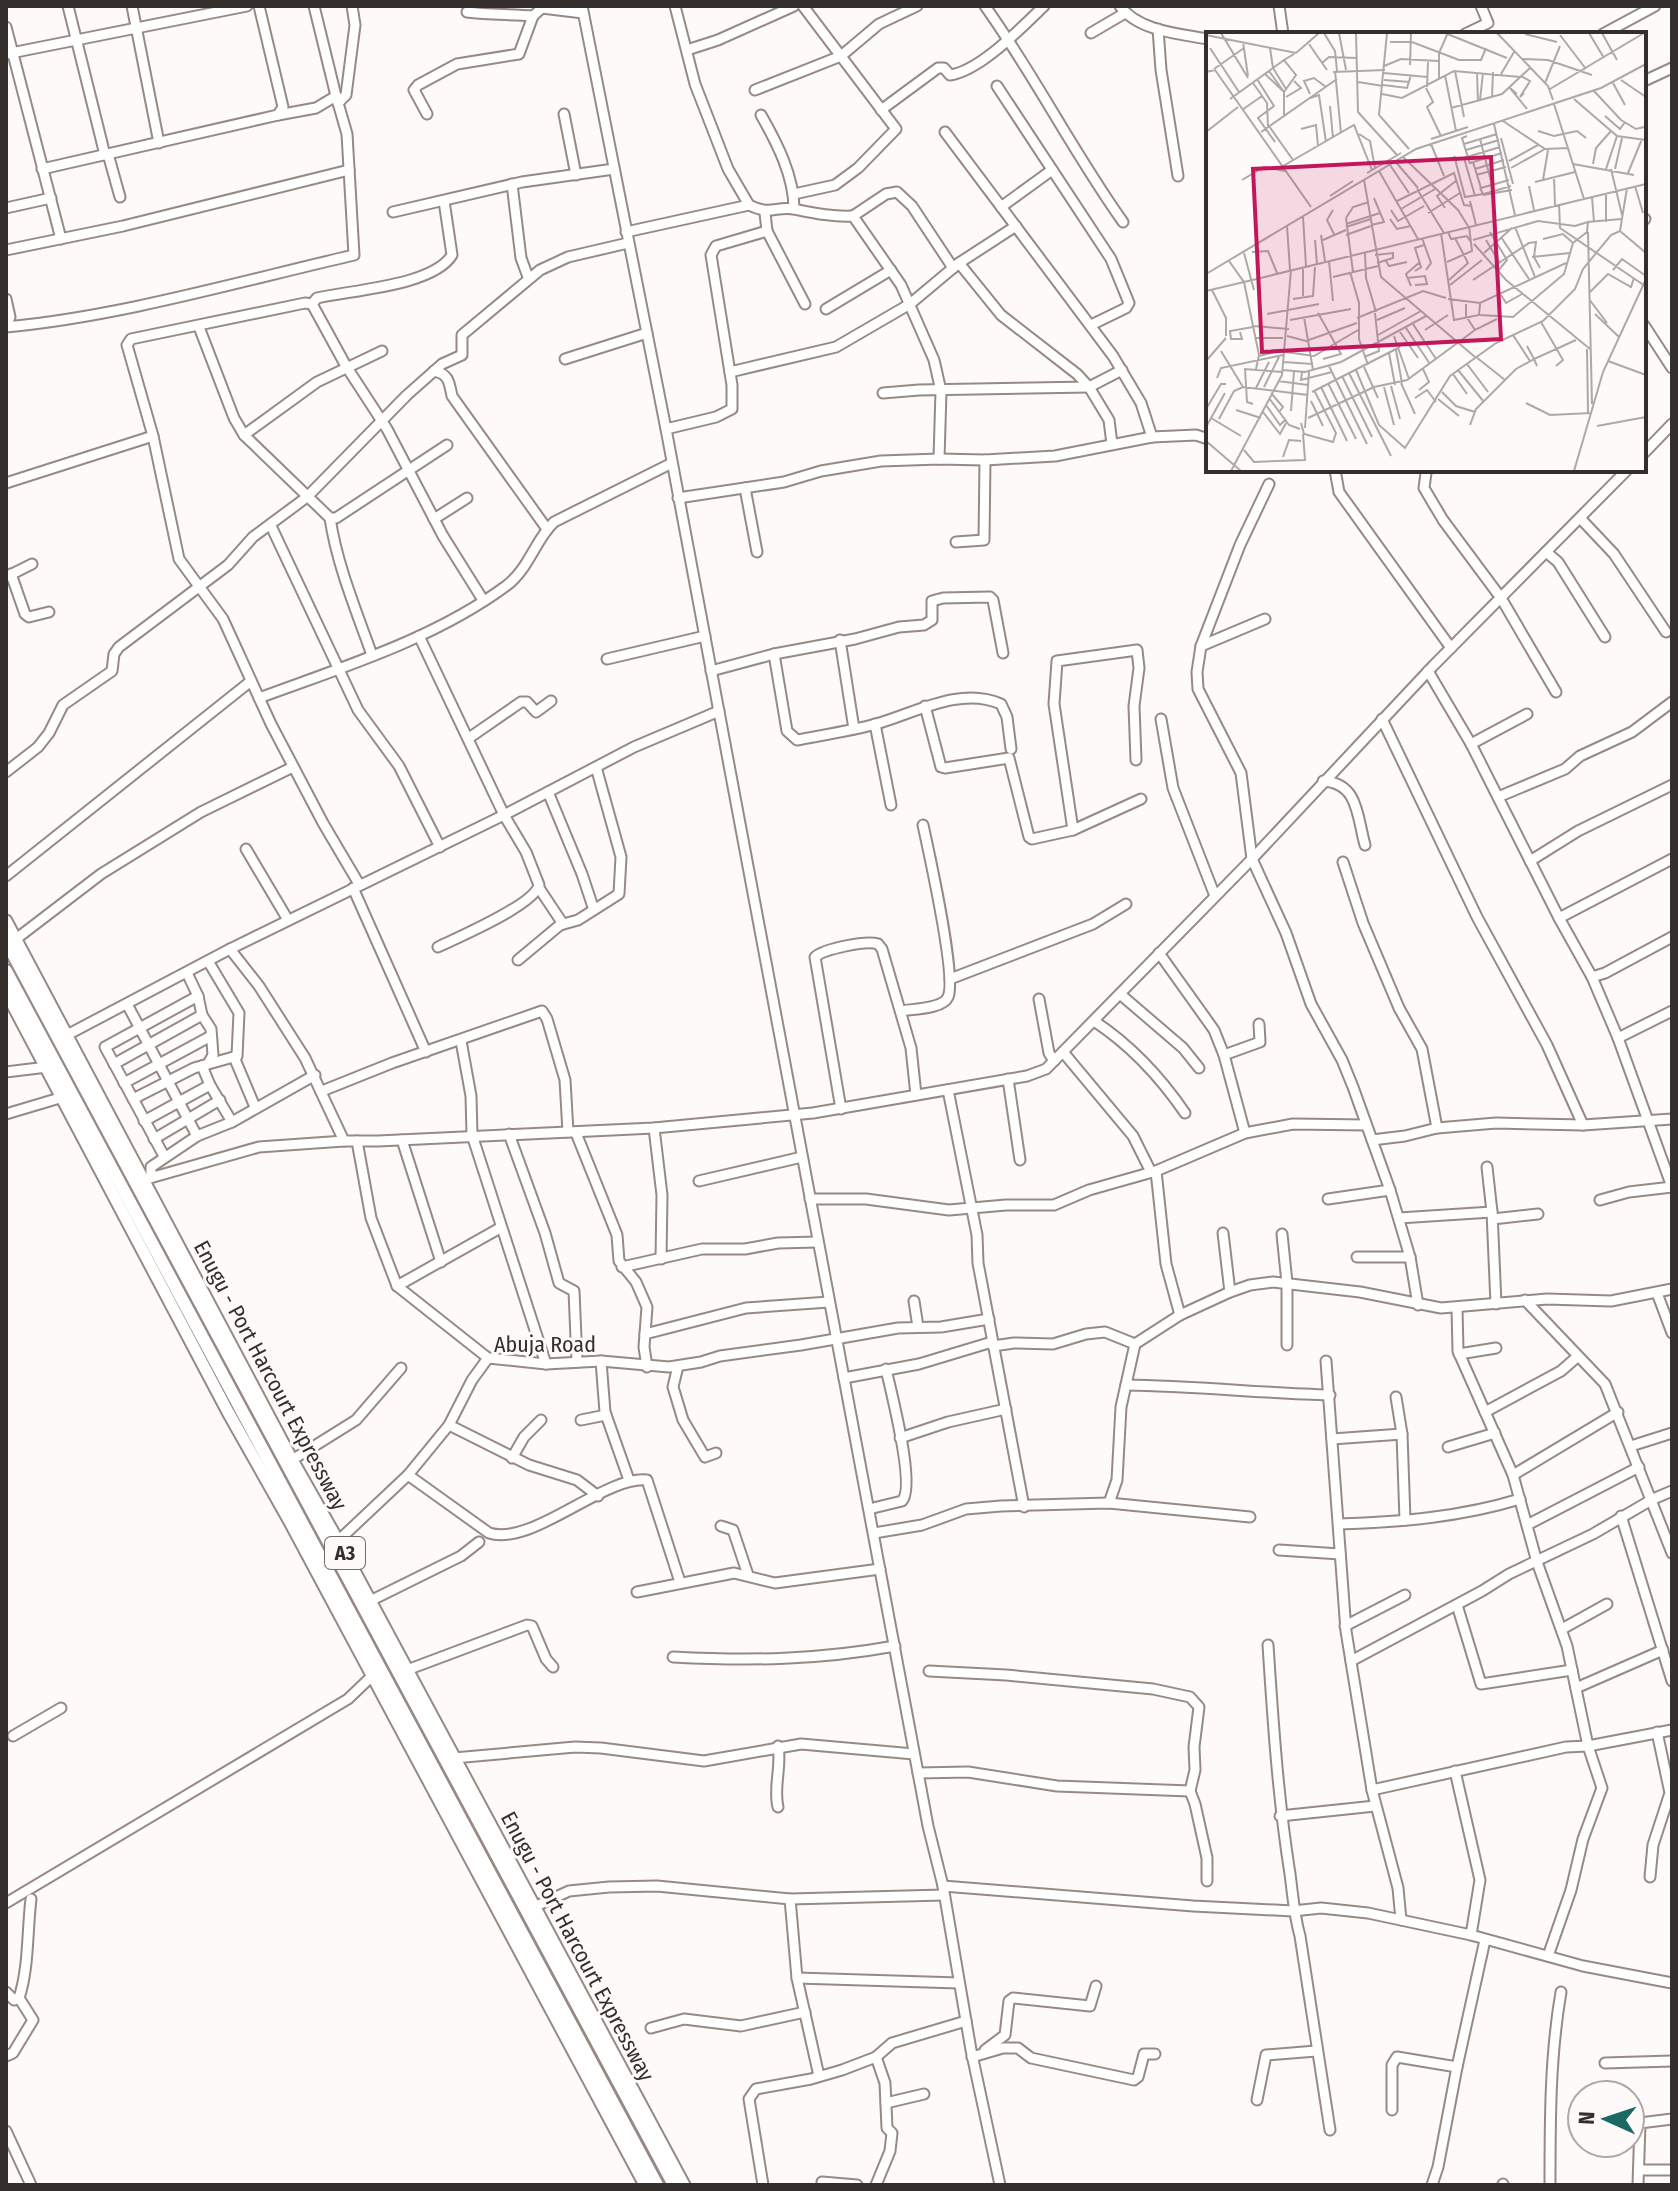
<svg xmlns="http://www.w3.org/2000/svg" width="1678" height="2191" viewBox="0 0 1678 2191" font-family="'Fira Sans Condensed',sans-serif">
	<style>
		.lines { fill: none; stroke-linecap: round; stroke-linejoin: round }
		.minor-casing { stroke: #978a85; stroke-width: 13 }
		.major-casing { stroke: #978a85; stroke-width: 15 }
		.highway-casing { stroke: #978a85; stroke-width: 16 }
		.minor { stroke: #fff; stroke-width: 9 }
		.major { stroke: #fff; stroke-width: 11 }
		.highway { stroke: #fff; stroke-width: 12 }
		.labels { text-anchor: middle; stroke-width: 6; stroke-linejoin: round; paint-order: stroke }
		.shield { fill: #fdfaf9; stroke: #706c6a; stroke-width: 2 }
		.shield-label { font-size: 20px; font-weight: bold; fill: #342f2d }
		.street-label { font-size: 22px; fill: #342f2d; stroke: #fdfaf9 }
		.inset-road { fill: none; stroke: #ada9a7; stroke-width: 2 }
		.view { fill: #c2185b; fill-opacity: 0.15; stroke: #c2185b; stroke-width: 4 }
		.inset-edge { fill: none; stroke: #342f2d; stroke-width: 4 }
	</style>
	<rect width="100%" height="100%" fill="#fdfaf9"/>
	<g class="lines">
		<g class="minor-casing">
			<g id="minor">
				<path d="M68,6L105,155"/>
				<path d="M132,6L159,143"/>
				<path d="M314,6L336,96"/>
				<path d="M582,6L666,429L928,1826L943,1886L971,2050L1000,2185"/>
				<path d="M675,6L695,84L728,169L749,205"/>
				<path d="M985,6C1035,76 1073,152 1123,222"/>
				<path d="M1120,6C1138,31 1180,34 1208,39"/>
				<path d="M1279,6L1283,34"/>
				<path d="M467,12C489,15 511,14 533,16"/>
				<path d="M6,27L61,239"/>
				<path d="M1158,29L1161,70L1178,176"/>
				<path d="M1091,33L1125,13"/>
				<path d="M1465,34L1488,23L1481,6"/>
				<path d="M1603,34L1655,6"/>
				<path d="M687,50L718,40L794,6"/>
				<path d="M6,54L247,6"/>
				<path d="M1644,81L1672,68"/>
				<path d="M997,86L1111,259L1129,303L1126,308L1091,325"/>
				<path d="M755,90L841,56L879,24L917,6"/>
				<path d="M338,103L346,95L355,25L352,6"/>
				<path d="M881,110L938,68H944L950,75C980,71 1022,27 1044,6"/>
				<path d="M427,114L414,90L418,85L457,64L519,54L533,16L542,8L583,13"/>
				<path d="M564,114L576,175"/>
				<path d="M761,115C777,143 794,176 794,209"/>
				<path d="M945,132L1113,356L1141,403L1152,437"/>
				<path d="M108,154L120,197"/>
				<path d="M42,169L278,115L283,107L259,6"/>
				<path d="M512,184L521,258L528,277"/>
				<path d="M794,194L835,185L858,168L896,129L803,6"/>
				<path d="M1001,207L1052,170"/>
				<path d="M6,208L51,198"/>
				<path d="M393,212L522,182L614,169"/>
				<path d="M853,216L886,194L897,192L912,206L953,268"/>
				<path d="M1644,220L1645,219"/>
				<path d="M767,231L805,304"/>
				<path d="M626,232L749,205C772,216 774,206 794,209C814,213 832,217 853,216L901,285L934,360L941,391L939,459"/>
				<path d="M6,250L123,226L349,170"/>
				<path d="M959,263L1016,226"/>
				<path d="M6,299L10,317L6,327"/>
				<path d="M312,304L346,366L387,429L443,536L483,600"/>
				<path d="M826,309L891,270"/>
				<path d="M1644,325L1672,368"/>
				<path d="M6,327C122,316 241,281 354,255L347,134L336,96L316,108L278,115"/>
				<path d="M199,327L234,418L244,435L330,518H336L447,445"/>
				<path d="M565,359L647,333"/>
				<path d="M434,371C449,374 449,382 452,396L547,529"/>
				<path d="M730,372L836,347L910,304L959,263L1001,315L1077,374L1089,387L1109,420L1112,444"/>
				<path d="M883,393L919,390L1089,387L1122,370"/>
				<path d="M666,429L716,417L732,409V385L711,255L716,246L767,231L765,213"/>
				<path d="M244,435L317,382L382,351"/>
				<path d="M1644,453L1672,424"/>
				<path d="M1335,470L1339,492L1451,648"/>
				<path d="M1426,473L1424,488L1443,520L1501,598L1556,692"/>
				<path d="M6,483L153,436"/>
				<path d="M1269,484L1240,545L1201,646L1197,672L1198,689L1241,773L1252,859L1286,933L1311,1004L1342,1060L1353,1087L1390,1190L1410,1257L1418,1305"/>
				<path d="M745,488L757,552"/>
				<path d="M678,498L784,482L821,471L881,461L939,459L985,460L1055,456L1152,437L1196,435L1208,439"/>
				<path d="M330,518C337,565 356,610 372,655"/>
				<path d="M1580,518L1614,554L1666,632"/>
				<path d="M434,519L467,498"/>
				<path d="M271,526L358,710L399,766L440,847"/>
				<path d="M956,542L984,540L985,460"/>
				<path d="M1546,552L1558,562L1605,637"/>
				<path d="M11,574L25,614L29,617L49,612"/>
				<path d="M6,577L32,564"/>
				<path d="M419,636L504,815L526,852L539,885C534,905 459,937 438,947"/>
				<path d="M840,640L854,729"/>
				<path d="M1201,646L1265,619"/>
				<path d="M774,654L787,731L797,740C823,735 850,731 876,724C915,713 960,686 1001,704L1007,717L1011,749"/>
				<path d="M607,659L705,636"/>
				<path d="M711,671L774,654L855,639L899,627L924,625L932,620V601L943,598L990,597L993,600L1003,653"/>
				<path d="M1428,671L1471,744L1559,918L1592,977L1618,1038L1672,1187"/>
				<path d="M259,698C343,667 434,639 506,586C529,569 535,540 554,522L672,463"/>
				<path d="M925,706L941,767L945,768L1009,758L1029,837L1032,839L1073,830L1141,799"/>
				<path d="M1161,719L1173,788L1215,896"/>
				<path d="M1382,719L1477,917L1547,1045L1583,1125"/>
				<path d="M875,724L891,805"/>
				<path d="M469,738L521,702H527L536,712L551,701"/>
				<path d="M1471,744L1527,714"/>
				<path d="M6,772L38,747L49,733L63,705L112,671L114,654L119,647L228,565L253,537L307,497L407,395L442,364L462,355V335L540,270L568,257L628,243"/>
				<path d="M1323,781C1359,783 1357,817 1365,845"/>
				<path d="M548,792L582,874L593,907"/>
				<path d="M1498,797L1565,769L1580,756L1632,732L1672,702"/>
				<path d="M1073,830L1054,704L1057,661L1137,650L1139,668L1134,706L1136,760"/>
				<path d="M246,849L288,920"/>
				<path d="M1530,861L1578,831L1672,785"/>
				<path d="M1343,862L1363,923L1399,1008L1422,1049L1437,1128"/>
				<path d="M6,876L251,681"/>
				<path d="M359,884L323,823L271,724L223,619L179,559L153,436L127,345L131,339L305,303L312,304L317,298C351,290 433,286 452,255L444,201"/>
				<path d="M353,888L426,1052"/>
				<path d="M539,888L563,924"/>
				<path d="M1559,918L1672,859"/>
				<path d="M16,939L101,874L201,812L293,767"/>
				<path d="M230,949L259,986L305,1058L344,1141"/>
				<path d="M1159,953L1214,1030L1224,1055L1245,1133"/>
				<path d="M518,960L560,925L578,920L619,894L621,857L596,767"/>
				<path d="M1592,977L1605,973L1672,937"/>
				<path d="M950,979L1093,924L1126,904"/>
				<path d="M1120,994L1183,1048L1199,1068"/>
				<path d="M198,996L202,1015L211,1029L213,1055L208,1064"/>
				<path d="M1039,999L1049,1053L1054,1061"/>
				<path d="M127,1004L197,1136"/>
				<path d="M901,1011C912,1009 943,1009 948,997C957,978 929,853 923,825"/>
				<path d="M1094,1021C1129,1044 1161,1078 1185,1113"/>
				<path d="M67,1035L230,949L504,815L634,747L719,711"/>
				<path d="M1618,1038L1672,1011"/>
				<path d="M461,1041L471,1096L472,1135L546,1364"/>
				<path d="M1063,1052L1133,1136L1151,1172"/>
				<path d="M1224,1055L1260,1042L1259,1024"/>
				<path d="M234,1057L255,1107"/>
				<path d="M114,1064L202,1015"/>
				<path d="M202,1066L210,1085L232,1122"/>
				<path d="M6,1072L47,1067"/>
				<path d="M1008,1079L1020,1160"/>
				<path d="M124,1083L211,1036"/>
				<path d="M948,1090L977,1235L978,1263L1024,1507"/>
				<path d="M322,1091L392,1063L542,1011L547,1019L565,1080L568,1132"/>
				<path d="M133,1099L194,1068L237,1056L239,1013L208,961"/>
				<path d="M841,1109L815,957C824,949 866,940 878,944L882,949L911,1048L916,1095"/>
				<path d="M6,1114L63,1097"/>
				<path d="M144,1121L210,1085"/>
				<path d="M654,1128L662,1195L661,1259"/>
				<path d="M576,1133L617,1235L619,1261L636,1282L647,1307L644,1347L647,1367"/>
				<path d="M509,1134L545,1233L559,1283L574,1291L577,1362"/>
				<path d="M154,1139L220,1100"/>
				<path d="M402,1140L441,1262"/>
				<path d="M1372,1140L1405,1136L1437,1128L1496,1123L1583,1125L1672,1119"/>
				<path d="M357,1141L371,1218L397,1286L488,1358"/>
				<path d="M164,1156L105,1047L198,996L187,973"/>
				<path d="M1487,1167L1492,1212L1496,1304"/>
				<path d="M1156,1171L1166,1264L1180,1315"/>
				<path d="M151,1176V1167L197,1136L232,1122L315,1075"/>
				<path d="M143,1180L259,1147L344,1141H378L654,1128L813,1113L1027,1076L1046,1069L1252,859L1433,666L1627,470"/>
				<path d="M699,1181L802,1157"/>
				<path d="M810,1199H866L949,1210L1006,1205H1054L1089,1190L1156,1171L1245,1133L1293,1124L1366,1125"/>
				<path d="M1328,1199L1390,1190"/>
				<path d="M1600,1200L1629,1192L1672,1187"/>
				<path d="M1399,1218L1492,1212"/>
				<path d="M1493,1219L1538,1214"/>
				<path d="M1223,1233L1230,1292"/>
				<path d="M1282,1234L1287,1283V1345"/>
				<path d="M1357,1257H1410"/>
				<path d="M622,1267L702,1249H745L778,1243L818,1242"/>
				<path d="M397,1286L500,1228"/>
				<path d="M1657,1293L1672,1333"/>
				<path d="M1525,1300L1605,1384L1672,1553"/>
				<path d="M914,1301L918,1327"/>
				<path d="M1457,1308L1458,1351L1513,1475L1537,1562L1567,1646L1588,1746L1602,1788L1583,1839L1571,1890L1548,1956"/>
				<path d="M645,1334L746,1308L829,1302"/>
				<path d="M993,1346L1014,1343L1053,1344L1086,1334L1105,1332L1135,1344"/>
				<path d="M1459,1354L1496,1348"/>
				<path d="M488,1358L546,1364L601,1361L669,1367L701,1362L720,1356L801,1345L898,1328L941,1327L989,1319"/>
				<path d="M601,1361L605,1412L629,1480"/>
				<path d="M1326,1361L1346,1631L1372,1790L1398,1888L1401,1920"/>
				<path d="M678,1366L673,1387L683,1420L705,1457L716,1453"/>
				<path d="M844,1378L919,1364L992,1342"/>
				<path d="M1126,1385C1194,1386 1261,1393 1330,1395"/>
				<path d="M1396,1397L1402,1434L1405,1520"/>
				<path d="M1485,1412L1561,1371L1577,1357"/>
				<path d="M581,1420L606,1415"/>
				<path d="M449,1425L529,1465L577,1480L598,1496"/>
				<path d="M900,1438L948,1422L1006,1409"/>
				<path d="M1332,1439L1402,1434"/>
				<path d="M1631,1446L1672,1433"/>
				<path d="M1448,1447L1495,1433"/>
				<path d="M512,1458L524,1437L541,1420"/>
				<path d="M292,1460L356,1420L401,1368"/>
				<path d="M408,1475L489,1533C532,1547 605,1475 647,1480L680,1582"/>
				<path d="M1513,1475L1618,1412"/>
				<path d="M1109,1503L1117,1480L1121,1407L1135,1344L1180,1315L1230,1292L1250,1285L1273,1282L1360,1292L1441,1308L1547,1299L1611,1301L1672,1289"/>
				<path d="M869,1509L902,1501C916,1486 891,1392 886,1369"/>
				<path d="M1621,1516L1672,1681"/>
				<path d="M1339,1524C1401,1522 1461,1517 1520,1499"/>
				<path d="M1527,1525L1639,1467"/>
				<path d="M721,1526L733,1530L748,1575"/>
				<path d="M874,1533L922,1525L966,1509L1001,1506L1109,1503L1250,1517"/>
				<path d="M338,1541L408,1475L449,1425L472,1380L488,1358"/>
				<path d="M1279,1550L1340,1554"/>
				<path d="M637,1592L734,1573L775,1583L880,1569"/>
				<path d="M370,1601L461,1556L479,1542"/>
				<path d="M1457,1605L1481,1684L1572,1670"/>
				<path d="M1345,1626L1405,1595"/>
				<path d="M1562,1629L1607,1604"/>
				<path d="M1268,1645C1273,1722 1278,1798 1290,1874C1293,1896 1294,1915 1300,1936L1330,2130"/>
				<path d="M673,1657C751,1661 818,1660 895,1646"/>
				<path d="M1351,1661L1482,1591L1509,1574L1593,1534L1653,1499L1672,1491"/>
				<path d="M407,1670L527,1625L532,1626L546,1659L553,1667"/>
				<path d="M929,1671L1006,1675L1153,1689L1190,1697L1199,1707L1194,1747L1195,1770L1190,1791L1195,1804L1207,1858V1881"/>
				<path d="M1576,1688L1663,1650"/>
				<path d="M13,1736L61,1708"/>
				<path d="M454,1758L575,1747L601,1748L704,1761L801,1744L914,1754"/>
				<path d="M1455,1771L1480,1880L1471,1935"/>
				<path d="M918,1773L968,1772L1057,1786L1190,1791"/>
				<path d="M1372,1790L1566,1747L1588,1746L1672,1730"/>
				<path d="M778,1807C773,1787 782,1767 778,1746"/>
				<path d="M1280,1816L1375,1806"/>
				<path d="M1650,1877L1653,1845L1670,1793L1657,1732"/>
				<path d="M943,1886L1193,1906L1293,1911L1321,1908L1368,1913L1471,1935L1583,1966L1672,1983"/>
				<path d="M790,1899L797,1978L819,2076"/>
				<path d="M6,1903L348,1699L372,1676"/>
				<path d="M534,1907L569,1891L609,1887L657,1886L790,1899L944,1895"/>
				<path d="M797,1978L959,1983"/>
				<path d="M6,1992L14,2000L19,1998"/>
				<path d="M651,2028L684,2019L741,2026L805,2012"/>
				<path d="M985,2050L1005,2035L1009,2001L1013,1998L1090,2006L1096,1986"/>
				<path d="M6,2056L13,2053L33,2020L19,1998C29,1967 27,1932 31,1899"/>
				<path d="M876,2057L885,2083L887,2128L892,2133L890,2151L876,2185"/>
				<path d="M972,2057L1003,2048H1018L1031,2058L1134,2080L1138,2077L1144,2054H1155"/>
				<path d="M1605,2063L1672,2061"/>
				<path d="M1257,2100L1266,2055L1316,2051"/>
				<path d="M886,2103L924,2094"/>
				<path d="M1392,2110V2065L1397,2057L1457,2067"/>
				<path d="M6,2131L31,2185"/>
				<path d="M1639,2170H1672"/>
				<path d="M1503,2184V2185"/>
				<path d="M763,2185L749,2099L756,2089L811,2079L842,2070L876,2057L892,2043L966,2021"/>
				<path d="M823,2185L822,2182L857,2185"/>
				<path d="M1432,2185L1438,2167L1457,2067L1485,1940"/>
				<path d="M1550,2185C1550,2120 1550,2056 1561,1992"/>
				<path d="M1638,2185L1640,2123L1672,2119"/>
			</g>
		</g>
		<g class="major-casing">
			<g id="major">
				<path d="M6,921L292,1460L338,1541L684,2185"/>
				<path d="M6,992L228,1412L289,1520L645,2185"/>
			</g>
		</g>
		<g class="highway-casing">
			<g id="highway">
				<path d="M6,941L674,2185"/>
				<path d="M6,971L657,2185"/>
			</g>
		</g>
		<use href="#minor" class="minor"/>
		<use href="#major" class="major"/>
		<use href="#highway" class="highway"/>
	</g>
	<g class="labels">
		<rect class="shield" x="325" y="1537" width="40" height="32" rx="6"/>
		<g class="shield-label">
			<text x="345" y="1560">A3</text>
		</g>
		<g class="street-label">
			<text x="545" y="1352">Abuja Road</text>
			<text transform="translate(271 1375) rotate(62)" y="8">Enugu - Port Harcourt Expressway</text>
			<text transform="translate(578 1946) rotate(62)" y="8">Enugu - Port Harcourt Expressway</text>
		</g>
	</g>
	<g transform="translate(1206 32)">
		<rect width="440" height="440" fill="#fdfaf9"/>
		<path class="inset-road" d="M15,1L42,46M118,1L129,19L131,39M133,1L140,38M150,1L152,80L191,123M181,1L173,83L203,117M239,1L301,26M291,1L342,54L347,68M383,1L398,26M396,1L411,28M319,2L351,10M0,3L90,21L113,1M354,3L380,37M37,10L42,44M184,10H206L253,28H275L280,16M103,12L121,38M4,16L33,60M64,16L67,36L80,57M317,27L342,28L386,43M116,31L123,25L150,26M204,33L205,1M178,34L195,27L232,29M8,37L38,16M63,39L78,60M129,39L135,101M249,39L258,85M0,40L9,38L105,175M127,40L179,38M178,41L221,45M59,42L77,59M271,42L272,69M295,42L308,20M239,43L250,99M315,44L324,49L314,65L318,61M51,47L68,74L52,86L69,110M233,47V21L241,3M178,48L204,50M415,48L440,65M152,50L177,54M47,51L61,71L62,95M339,51L354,14M407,51L419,73M177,53L201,56L205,43M221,55L222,30M220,56L227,70L221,75L235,104M344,57L438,1M388,59L415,88L430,97L438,95M104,62L98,49L108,46L120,55M176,62L196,66L248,39L314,45M311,62L304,56L321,77M80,65L95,56L88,49M286,65L287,40M104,66L113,63L120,110M24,67L78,28M368,67L411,104L440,108M274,68L277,41M348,72L378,167L440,152M124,74L127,106M245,76L296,62L324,36M36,78L56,64M78,83V60L90,43L78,28L88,22M399,84L414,97L419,90M297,89L339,117L362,116M288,92L309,183M63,94L87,128M95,97L110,93L112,114M332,99L348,104L371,99L380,106M0,100L32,75M55,100L131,47M153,102L164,109L169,136M261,104L256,106L264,132M295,106L307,152M225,107L262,95M274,107L286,153M225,112L238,144M258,112L291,102M260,118L293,108M248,124L251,128L294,115M197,125L252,178L262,194M258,126L269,164M249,127L259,165L277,162L274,156M189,129L212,156M303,129L332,113M267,130L275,156L303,148M264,131L296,121M367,132L428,143M387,132L390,116L405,99M184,133L203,161M77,134L148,93L166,138M305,136L339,117M269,137L298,128M400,137L411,104M405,137L416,183M409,137L416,106M173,139L212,207M161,141L195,121M422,141L436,107M270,143L300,135M348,145L349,174M36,148L58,135L79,139M158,148L175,245L269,325M337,148L342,118M329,150L369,140M323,154L328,178M429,154L437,181M211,157L238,201M400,161V190M278,162L305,154M277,163L306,158M124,164L147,149M386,165L388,190M191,169L248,141L258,173L266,174M264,169L270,193M353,172L354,196L439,254M239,176L231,164L251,148M195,177L229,157M127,178L121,188L128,202M185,178L192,189L218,174M222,181L254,161M97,185L100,234M140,186L147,240M140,186L147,175L163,170M184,187L191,197L205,194M140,192L174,181M165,193L178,190L168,166M81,194L84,238M140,195L165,187M309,195L329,245M414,199L421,156M414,199L440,221M242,200L245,207L261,204L264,209M284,200L301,228L292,239M382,200L386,372M235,201L248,288L273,283L274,272M115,203L119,229M140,203L165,194M295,205L323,247M216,206L225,231L220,238M337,207L357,202L367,211M109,208L111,232M117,208L140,198M267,208L332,189L369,194L382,190M280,208L293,230M268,212L300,248L384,317M46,220L62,219L71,241M159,220L160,246L170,280M38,221L48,258M278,221L306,196M169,223L187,221V226L171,231M326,225L364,221M23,229L38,250L378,167M123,229L127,269M180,229L183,234L201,230M241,230L266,219L263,194M407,238L416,227L440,244M209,239L215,235L209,216L218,213M144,240L153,271V307L162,333M0,242L210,117L395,56L440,32M127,245L172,234M201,246L219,244L221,252L209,253M243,248L262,231L249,206M267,248L323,211L330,210L328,225L334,236M244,253L276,228M205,254L200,242L214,230M6,258L20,286V304M0,259L38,250L53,323L50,337M384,260L402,242L425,255L428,246M295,263L300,271L316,262M97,264V235M87,267L107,264L109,235M242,267L274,271L360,231M383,267L401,291M260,272V284L269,298L291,287M112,281L135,322L117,327M61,282L113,272M389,282L413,305M274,283L307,285L358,242L367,211L381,200L382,190L415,187M98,285L107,338M151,286L217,259L240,266M84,288L145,277M171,288L199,276M335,290L357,328L350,334M207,292L230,327M47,294L83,297M200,296L224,332M219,298L242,283M34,300L36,307H25L24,299L47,295M194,300L212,326M172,303L215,279M307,303L324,329M81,304L100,309L151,291M188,304L203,347M49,306H77M381,317L382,381M190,318L196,351M15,319L37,355M183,321L189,353M53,324L73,319L108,324L152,298M158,325L173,319L169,281M270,325L299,348M0,329L20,306M402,329L440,343M77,330L107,332M261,332L282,360M123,334L161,412M331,334L328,327L370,308M158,335L172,366M77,338L99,340L135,330L220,284M150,338L173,393L199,416L244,344L290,311L337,289L369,257L377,237L405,203L414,199M252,338L278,370M96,340L95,348L126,340M143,341L185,424M247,342L261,362M136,344L166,405M11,346L15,336L77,323M72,349L102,353M122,351L150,407M195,351L209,382M185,354L194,387M58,355L73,325M115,355L141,409M178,355L188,393M50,356L63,330M213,358L223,350L217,337M106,360L194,315M236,360L250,374L269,380M65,361L77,375L73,380M63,366L83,393L94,397M209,366L221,358L230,370M232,367L253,384M105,369L117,394M320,371L344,383L385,381M47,372L41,370L39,337L76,340M60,373L74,393L79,388M0,377L15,352H20M30,378L55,386M85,379L88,339M57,380L74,402L80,391M5,386L35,404M102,386L168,355L201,348L269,298M13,387L28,359L37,355L102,363M95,391L98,402L127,410L130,401L108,358M264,393L270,377L310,337L328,327L321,314M391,394L440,385M0,395L19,361M99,396L103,340M0,409L35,439M38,418L48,430L99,428L97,402M77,425L83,408L95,409M25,439L76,343L85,238M368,439L397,340L440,247"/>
		<path class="view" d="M285,125L295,307L56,320L47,137Z"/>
		<rect width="440" height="440" class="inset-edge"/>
	</g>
	<rect width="1678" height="2191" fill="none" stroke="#342f2d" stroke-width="16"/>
	<g transform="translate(1606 2119) rotate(273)"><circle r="38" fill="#fdfaf9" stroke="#ada9a7" stroke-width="2"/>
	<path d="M0-6L14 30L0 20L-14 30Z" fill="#1c6863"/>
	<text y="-12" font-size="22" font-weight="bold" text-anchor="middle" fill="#342f2d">N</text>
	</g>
</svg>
